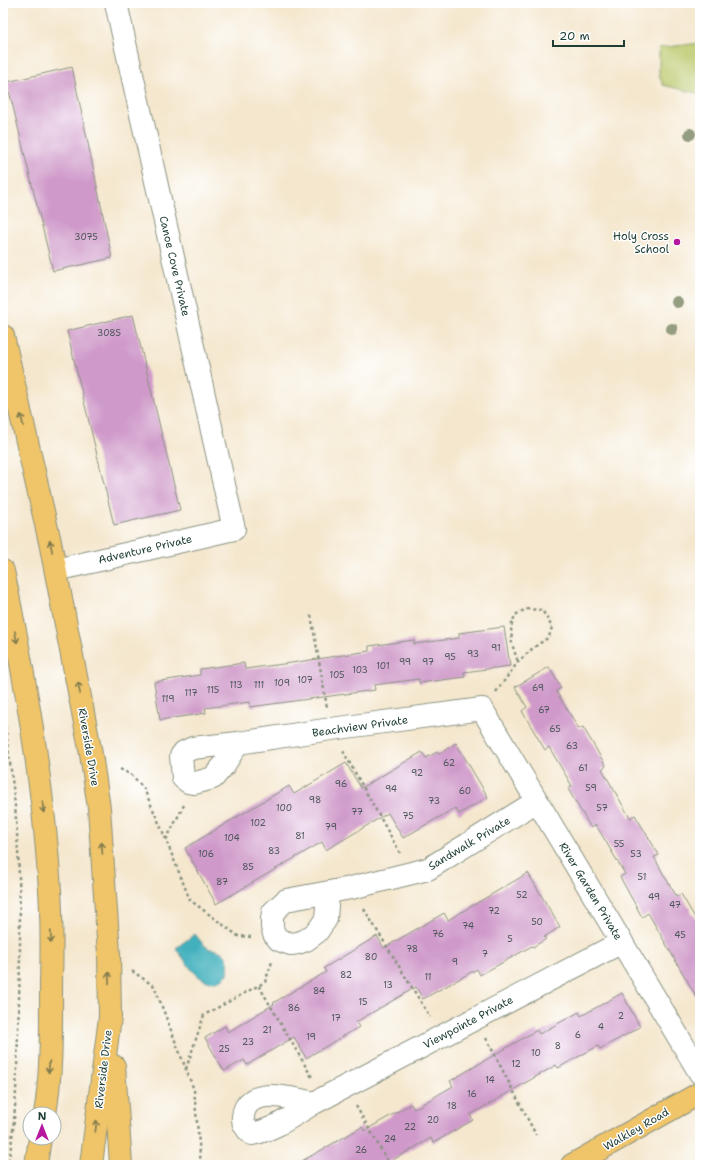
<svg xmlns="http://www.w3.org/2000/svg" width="703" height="1168" viewBox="0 0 703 1168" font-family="'Shantell Sans',sans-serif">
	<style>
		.green { fill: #bac769; stroke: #6c824e }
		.water { fill: #42b1bd; stroke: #307778 }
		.building { fill: #cf99c9 }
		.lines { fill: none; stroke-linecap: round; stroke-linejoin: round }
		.minor-casing { stroke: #8a9281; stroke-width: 24 }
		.major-casing { stroke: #8a9281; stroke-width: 24 }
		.path { stroke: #8a9281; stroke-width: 2.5; stroke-dasharray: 3 3; stroke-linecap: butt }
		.minor { stroke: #fff; stroke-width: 22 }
		.major { stroke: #f0c469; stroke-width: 22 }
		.tree { fill: #949d80 }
		.oneway { stroke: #7d7a4c }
		.poi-dot { fill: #b5179e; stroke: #fff; stroke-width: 1.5 }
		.labels { text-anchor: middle; stroke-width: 3; stroke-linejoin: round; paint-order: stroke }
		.number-label { font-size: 9px; fill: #4b5459 }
		.poi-label { font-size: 11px; fill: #1f3d34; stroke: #fff; text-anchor: end }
		.street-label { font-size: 11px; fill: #1f3d34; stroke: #fff }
	</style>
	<rect width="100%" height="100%" fill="#fff"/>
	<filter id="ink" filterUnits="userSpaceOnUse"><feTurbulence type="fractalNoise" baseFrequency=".025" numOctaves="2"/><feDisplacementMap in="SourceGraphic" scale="8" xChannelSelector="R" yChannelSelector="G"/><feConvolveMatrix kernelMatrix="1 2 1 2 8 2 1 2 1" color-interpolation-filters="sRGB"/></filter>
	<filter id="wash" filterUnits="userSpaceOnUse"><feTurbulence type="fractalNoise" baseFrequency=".012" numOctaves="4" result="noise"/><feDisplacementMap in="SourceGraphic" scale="16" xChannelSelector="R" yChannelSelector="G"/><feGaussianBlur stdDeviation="0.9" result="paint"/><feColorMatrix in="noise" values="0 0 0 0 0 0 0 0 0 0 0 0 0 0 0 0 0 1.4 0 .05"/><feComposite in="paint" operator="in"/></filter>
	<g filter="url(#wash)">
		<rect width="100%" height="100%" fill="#f4e7ce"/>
		<path class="green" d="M700,43V94L663,85L659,76V48Z"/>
		<path class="water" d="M195,934C199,939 203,945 208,948C211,950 214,949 217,950C229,954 229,964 228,974C225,976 222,980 218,981C198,986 186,961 176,948Z"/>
		<g id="blocks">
			<g class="building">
				<path d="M72,67L112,258L53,271L7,82Z"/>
				<path d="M133,315L180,510L114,525L67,331Z"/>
				<path d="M504,627L510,666L464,672L465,677L419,683V679L396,682L374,685L375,690L250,707V702L227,705L205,708L206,713L160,720L154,682L200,675V669L244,663L245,669L291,663L369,651V646L414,640V644L459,638V633Z"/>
				<path d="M549,667L561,688L556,691L579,729L583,727L606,766L602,769L630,818L635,815L659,855L654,857L665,877L677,897L681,894L700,926V1003L648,913L642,917L620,877L625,874L596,825L591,828L568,789L572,786L549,747L545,750L522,711L527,707L515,687Z"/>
				<path d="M456,743L488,797L459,814L455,808L403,838L388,813L326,850L322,842L216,904L185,848L289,786L294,794L346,763L361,788L422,752L426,758L437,752L439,754Z"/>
				<path d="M528,873L560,927L544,937L546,939L533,947L532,946L480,975L477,969L423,999L416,987L356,1022L359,1027L306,1058L294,1037L247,1065L244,1060L224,1071L205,1038L225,1026L228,1032L274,1004L273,1003L326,972L324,968L377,936L384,948L444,913L448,920Z"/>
				<path d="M622,993L640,1027L600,1049L598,1046L558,1068L556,1065L470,1115L473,1120L433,1143L431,1138L384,1165H295L362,1127L364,1131L411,1104L414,1109L453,1086L450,1081L537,1030L539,1034L579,1012L581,1016Z"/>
			</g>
		</g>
	</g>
	<g filter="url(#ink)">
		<use href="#blocks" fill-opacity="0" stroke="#8a9281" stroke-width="1"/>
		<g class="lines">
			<g class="minor-casing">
				<g id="minor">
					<path d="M56,570L234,529L116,3"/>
					<path d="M238,743L224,765L213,778L195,783L188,782L183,778L181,756L184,752L193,748L238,743L331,729L482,709L700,1073"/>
					<path d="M328,893L326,919L317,932L306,940L298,943L291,944L279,940L274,934L272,927V919L273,912L286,900L351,888L428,869L537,801"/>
					<path d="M314,1103C294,1115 276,1129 252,1134C246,1129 242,1124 243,1116C247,1084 294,1099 314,1103L622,942"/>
				</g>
			</g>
			<g class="major-casing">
				<g id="major">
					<path d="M3,336L50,542L91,754L99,808L109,954L110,1017L91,1165"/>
					<path d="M3,571C24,671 42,773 49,876C52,912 52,948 51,984C51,1027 52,1072 45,1114"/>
					<path d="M114,1066L121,1165"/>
					<path d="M36,1165L40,1138"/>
					<path d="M572,1165L700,1093"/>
				</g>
			</g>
			<g class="path">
				<path d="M311,615L327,707"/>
				<path d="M496,692L518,662L533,648L549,637L552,627L542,610L526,609L515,615L511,627L512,644L518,662"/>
				<path d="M3,709C7,741 12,774 15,806C21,880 21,955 18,1029C17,1075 16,1120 8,1165"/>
				<path d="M343,751L400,853"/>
				<path d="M120,769L132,775L144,789L166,839"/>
				<path d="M184,805L166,840L190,900L238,936L251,937"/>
				<path d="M364,909L430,1017"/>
				<path d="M132,971L154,986L194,1090L201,1165"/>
				<path d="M259,986L313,1079"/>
				<path d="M486,1038L536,1135"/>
				<path d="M186,1069L204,1015L265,982L272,962"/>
				<path d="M356,1106L390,1165"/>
			</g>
			<use href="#minor" class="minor"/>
			<use href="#major" class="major"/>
		</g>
		<g class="tree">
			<circle cx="690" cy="134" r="6"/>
			<circle cx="677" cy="302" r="6"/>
			<circle cx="672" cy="329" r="6"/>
		</g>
		<defs><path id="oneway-shaft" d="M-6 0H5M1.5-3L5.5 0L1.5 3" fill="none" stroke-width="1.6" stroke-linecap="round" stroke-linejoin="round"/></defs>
		<g class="oneway">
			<use href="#oneway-shaft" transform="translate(22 420) rotate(-103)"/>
			<use href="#oneway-shaft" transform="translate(51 546) rotate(-102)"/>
			<use href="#oneway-shaft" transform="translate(16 637) rotate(79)"/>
			<use href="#oneway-shaft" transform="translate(79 688) rotate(-101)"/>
			<use href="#oneway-shaft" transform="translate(43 807) rotate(84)"/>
			<use href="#oneway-shaft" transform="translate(102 848) rotate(-94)"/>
			<use href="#oneway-shaft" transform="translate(51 937) rotate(88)"/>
			<use href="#oneway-shaft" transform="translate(109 978) rotate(-91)"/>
			<use href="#oneway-shaft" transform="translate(49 1067) rotate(93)"/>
			<use href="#oneway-shaft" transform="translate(96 1126) rotate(-83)"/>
		</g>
	</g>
	<circle class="poi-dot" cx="677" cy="242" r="4"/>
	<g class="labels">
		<g class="number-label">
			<text x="86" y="240">3075</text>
			<text x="109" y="336">3085</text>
			<text x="496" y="651">91</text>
			<text x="473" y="657">93</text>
			<text x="450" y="660">95</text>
			<text x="405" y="665">99</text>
			<text x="428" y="665">97</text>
			<text x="383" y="669">101</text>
			<text x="360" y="673">103</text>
			<text x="337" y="678">105</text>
			<text x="305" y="683">107</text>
			<text x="282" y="686">109</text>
			<text x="236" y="688">113</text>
			<text x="259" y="688">111</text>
			<text x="538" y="691">69</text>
			<text x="213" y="693">115</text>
			<text x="191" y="696">117</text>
			<text x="168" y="702">119</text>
			<text x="544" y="713">67</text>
			<text x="555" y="732">65</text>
			<text x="572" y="749">63</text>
			<text x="449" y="766">62</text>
			<text x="583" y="771">61</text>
			<text x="417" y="776">92</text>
			<text x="341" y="787">96</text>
			<text x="591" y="791">59</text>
			<text x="391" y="792">94</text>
			<text x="465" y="794">60</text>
			<text x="315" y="803">98</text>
			<text x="434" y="804">73</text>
			<text x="284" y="811">100</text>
			<text x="602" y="811">57</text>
			<text x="357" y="815">77</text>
			<text x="408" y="819">75</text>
			<text x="258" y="826">102</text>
			<text x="331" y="830">79</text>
			<text x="300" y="839">81</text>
			<text x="232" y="841">104</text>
			<text x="619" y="847">55</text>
			<text x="274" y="854">83</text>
			<text x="206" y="857">106</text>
			<text x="636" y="857">53</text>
			<text x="248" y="870">85</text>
			<text x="642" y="880">51</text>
			<text x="222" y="885">87</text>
			<text x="522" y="898">52</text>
			<text x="654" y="900">49</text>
			<text x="675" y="908">47</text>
			<text x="494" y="914">72</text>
			<text x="537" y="925">50</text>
			<text x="468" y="929">74</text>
			<text x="438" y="937">76</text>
			<text x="680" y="938">45</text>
			<text x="510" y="942">5</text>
			<text x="412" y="952">78</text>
			<text x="485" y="957">7</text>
			<text x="371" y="960">80</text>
			<text x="455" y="965">9</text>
			<text x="346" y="978">82</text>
			<text x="428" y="980">11</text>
			<text x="388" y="988">13</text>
			<text x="319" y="994">84</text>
			<text x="363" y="1005">15</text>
			<text x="294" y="1011">86</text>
			<text x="621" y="1019">2</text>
			<text x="336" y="1021">17</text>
			<text x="601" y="1030">4</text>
			<text x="267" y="1033">21</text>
			<text x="578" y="1038">6</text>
			<text x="311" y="1040">19</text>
			<text x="248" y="1045">23</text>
			<text x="558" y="1049">8</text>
			<text x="224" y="1052">25</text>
			<text x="536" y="1056">10</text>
			<text x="516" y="1067">12</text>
			<text x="490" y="1083">14</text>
			<text x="472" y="1097">16</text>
			<text x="452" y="1109">18</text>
			<text x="433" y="1123">20</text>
			<text x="410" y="1130">22</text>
			<text x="390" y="1142">24</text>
			<text x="361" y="1153">26</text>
		</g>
		<g class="poi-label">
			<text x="669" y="240">Holy Cross<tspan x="669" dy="13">School</tspan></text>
		</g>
		<g class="street-label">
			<text transform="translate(175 266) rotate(77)" y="4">Canoe Cove Private</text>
			<text transform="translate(145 549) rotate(-13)" y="4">Adventure Private</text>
			<text transform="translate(360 726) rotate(-8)" y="4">Beachview Private</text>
			<text transform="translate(89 747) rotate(80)" y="4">Riverside Drive</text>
			<text transform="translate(469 843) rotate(-31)" y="4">Sandwalk Private</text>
			<text transform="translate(591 891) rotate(59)" y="4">River Garden Private</text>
			<text transform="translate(468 1022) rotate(-28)" y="4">Viewpointe Private</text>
			<text transform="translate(103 1069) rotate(-83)" y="4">Riverside Drive</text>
			<text transform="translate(636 1129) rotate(-30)" y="4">Walkley Road</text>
		</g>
	</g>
	<rect width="703" height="1168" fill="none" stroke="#fff" stroke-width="16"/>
	<g transform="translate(42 1126)"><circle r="19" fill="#ffffff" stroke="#a5b1ae"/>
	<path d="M0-3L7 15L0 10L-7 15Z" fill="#b5179e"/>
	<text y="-6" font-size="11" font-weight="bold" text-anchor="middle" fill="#1f3d34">N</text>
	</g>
	<path d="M553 40v6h71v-6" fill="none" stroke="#1f3d34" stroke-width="2"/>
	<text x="559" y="40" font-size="12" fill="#1f3d34" stroke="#ffffff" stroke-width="3" paint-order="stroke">20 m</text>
</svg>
